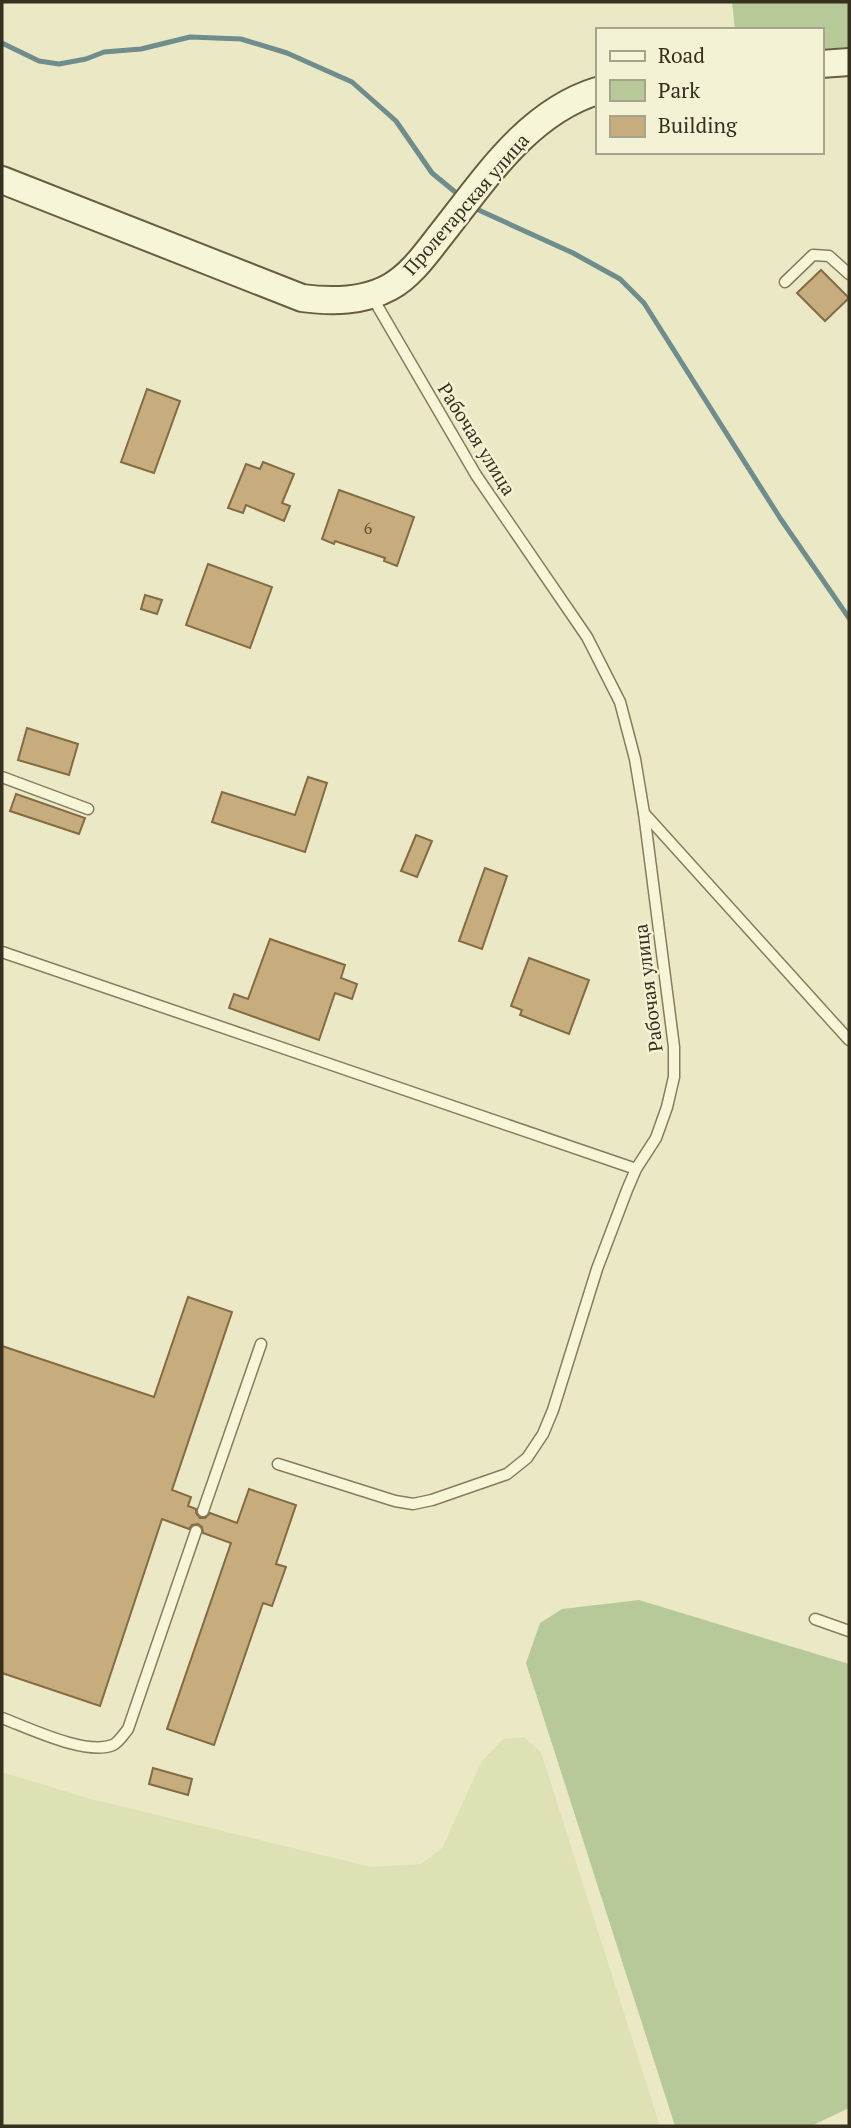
<svg xmlns="http://www.w3.org/2000/svg" width="851" height="2128" viewBox="0 0 851 2128" font-family="'PT Serif',serif">
	<style>
		.farmland { fill: #dde1b3 }
		.green { fill: #b8c999 }
		.lines { fill: none; stroke-linecap: round; stroke-linejoin: round }
		.stream { stroke: #6e8d8c; stroke-width: 5 }
		.building { fill: #c7ad7d; stroke: #836b43; stroke-width: 2 }
		.lane-casing { stroke: #857c5c; stroke-width: 13 }
		.secondary-casing { stroke: #675d3f; stroke-width: 30 }
		.lane { stroke: #f7f5d8; stroke-width: 10 }
		.secondary { stroke: #f7f5d8; stroke-width: 26 }
		.labels { text-anchor: middle; stroke-width: 5; stroke-linejoin: round; paint-order: stroke }
		.number-label { font-size: 16px; fill: #5a4f36 }
		.street-label { font-size: 19px; fill: #36301f; stroke: #f3f2d4 }
	</style>
	<rect width="100%" height="100%" fill="#ebe9c5"/>
	<path class="farmland" d="M524,1737L541,1752L660,2126H2V1772L87,1798L371,1867L421,1864L442,1848L482,1761L503,1739Z"/>
	<g class="green">
		<path d="M732,2H849V47L821,49V30H735Z"/>
		<path d="M639,1600L849,1664V2108L811,2126H675L526,1663L540,1623L562,1609Z"/>
	</g>
	<g class="lines">
		<g class="stream">
			<path d="M2,43L39,61L59,64L86,59L104,52L141,49L190,37L241,39L287,53L352,82L396,121L432,173L460,196"/>
			<path d="M472,207L573,253L620,279L644,303L780,518L849,618"/>
		</g>
	</g>
	<g class="building">
		<path d="M821,270L849,298L825,321L797,293Z"/>
		<path d="M147,389L180,401L154,473L121,462Z"/>
		<path d="M263,462L294,474L282,503L290,506L284,521L246,505L243,513L228,508L246,464L260,469Z"/>
		<path d="M339,490L414,517L397,566L384,561L385,558L335,541L334,544L322,539Z"/>
		<path d="M208,564L272,587L250,648L186,625Z"/>
		<path d="M145,595L162,600L157,614L141,609Z"/>
		<path d="M27,728L78,744L69,775L18,760Z"/>
		<path d="M308,777L327,783L305,852L212,822L222,792L295,815Z"/>
		<path d="M16,794L85,818L79,834L10,811Z"/>
		<path d="M416,835L432,841L417,877L401,871Z"/>
		<path d="M485,868L507,876L482,949L459,941Z"/>
		<path d="M270,939L345,965L341,978L357,984L352,999L335,993L319,1040L229,1008L234,994L248,999Z"/>
		<path d="M529,958L589,980L569,1034L520,1015L522,1010L511,1006Z"/>
		<path d="M188,1297L232,1312L172,1490L191,1497L188,1506L196,1509V1513L200,1518H205L210,1513L237,1523L249,1489L296,1505L276,1564L286,1567L272,1606L263,1603L214,1745L167,1729L231,1543L203,1533L202,1527L198,1524L192,1525L189,1529L162,1519L100,1706L2,1673V1346L154,1397Z"/>
		<path d="M153,1768L192,1779L188,1795L149,1784Z"/>
	</g>
	<g class="lines">
		<g class="lane-casing">
			<g id="lane">
				<path d="M785,282L813,255L829,256L849,274"/>
				<path d="M2,777L88,809"/>
				<path d="M644,813L849,1040"/>
				<path d="M2,952L636,1169"/>
				<path d="M278,1464L395,1501L413,1504L432,1500L507,1474L527,1458L543,1434L553,1410L597,1269L627,1190L636,1169L656,1138L667,1107L674,1077V1047L644,813L635,759L620,702L587,637L476,475L371,295"/>
				<path d="M203,1511L261,1344"/>
				<path d="M815,1619L849,1631"/>
				<path d="M2,1718C29,1728 86,1756 113,1745C119,1742 123,1735 128,1729L196,1531"/>
			</g>
		</g>
		<g class="secondary-casing">
			<g id="secondary">
				<path d="M821,64L849,62"/>
				<path d="M2,180L302,298C332,302 363,302 390,287C410,276 425,255 439,237C483,182 526,113 597,91"/>
			</g>
		</g>
		<use href="#lane" class="lane"/>
		<use href="#secondary" class="secondary"/>
	</g>
	<g class="labels">
		<g class="number-label">
			<text x="368" y="534">6</text>
		</g>
		<g class="street-label">
			<text transform="translate(466 204) rotate(-49)" y="7">Пролетарская улица</text>
			<text transform="translate(477 439) rotate(58)" y="7">Рабочая улица</text>
			<text transform="translate(648 988) rotate(-97)" y="7">Рабочая улица</text>
		</g>
	</g>
	<rect width="851" height="2128" fill="none" stroke="#36301f" stroke-width="7"/>
	<rect x="596" y="28" width="228" height="126" fill="#f3f2d4" stroke="#a7a48c" stroke-width="2"/>
	<rect x="610" y="51" width="35" height="10" fill="#f7f5d8" stroke="#a7a48c" stroke-width="2"/>
	<text x="658" y="63" font-size="21" fill="#36301f">Road</text>
	<rect x="610" y="80" width="35" height="21" fill="#b8c999" stroke="#a7a48c" stroke-width="2"/>
	<text x="658" y="98" font-size="21" fill="#36301f">Park</text>
	<rect x="610" y="116" width="35" height="21" fill="#c7ad7d" stroke="#a7a48c" stroke-width="2"/>
	<text x="658" y="133" font-size="21" fill="#36301f">Building</text>
</svg>
